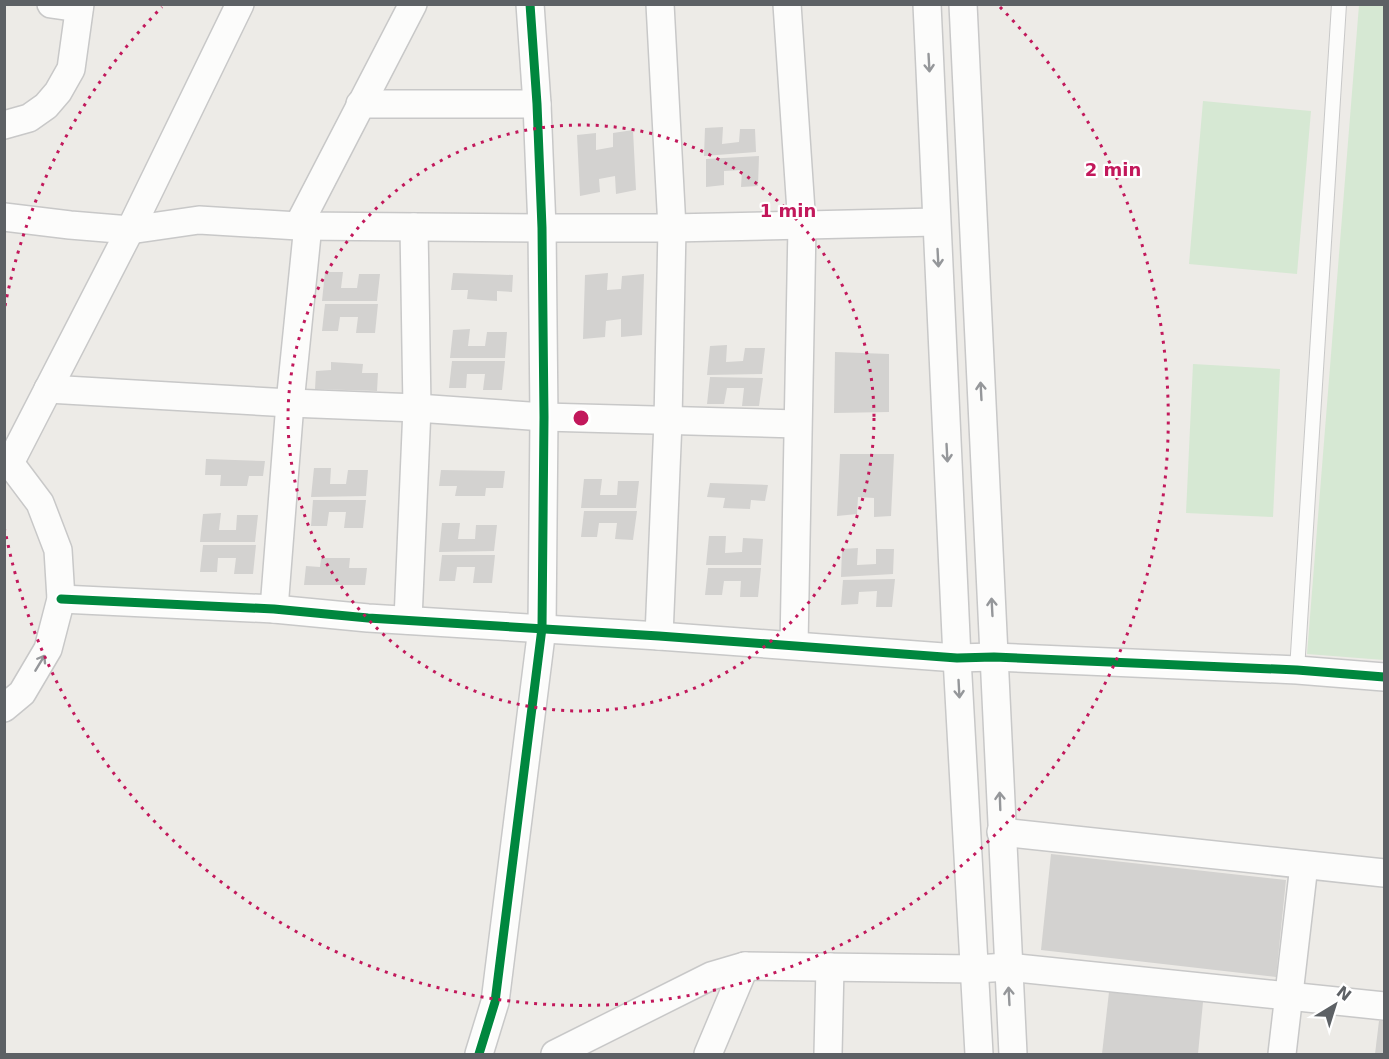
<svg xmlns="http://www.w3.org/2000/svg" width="1389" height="1059" viewBox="0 0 1389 1059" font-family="'DejaVu Sans',sans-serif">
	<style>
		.green { fill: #d6e8d3 }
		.building { fill: #d3d2d0 }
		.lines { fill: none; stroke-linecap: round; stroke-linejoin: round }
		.lane-casing { stroke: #c8c8c8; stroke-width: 16 }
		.street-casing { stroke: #c8c8c8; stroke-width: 30 }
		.lane { stroke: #fcfcfb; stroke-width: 14 }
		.street { stroke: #fcfcfb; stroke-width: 27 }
		.cycleway-casing { stroke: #fff; stroke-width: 13 }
		.cycleway { stroke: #00873e; stroke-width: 9 }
		.oneway { stroke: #95979a }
		.ring { fill: none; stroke: #c2185b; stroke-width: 3; stroke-dasharray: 3 6 }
		.centre { fill: #c2185b; stroke: #fff; stroke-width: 3 }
		.ring-label { font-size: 18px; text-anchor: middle; font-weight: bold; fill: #c2185b; stroke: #fff; stroke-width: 4.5; stroke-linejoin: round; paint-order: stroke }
	</style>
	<rect width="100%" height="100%" fill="#edebe7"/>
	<g class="green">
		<path d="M1359,5H1384V660L1307,654Z"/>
		<path d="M1203,101L1311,111L1297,274L1189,264Z"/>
		<path d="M1193,364L1280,369L1273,517L1186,513Z"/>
	</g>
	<g class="building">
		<path d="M723,127L722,144L739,142L740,129H755L756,152L704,156L705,128Z"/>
		<path d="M633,130L636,190L616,194L615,176L599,179L600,192L580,196L577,135L596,133V150L613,147V133Z"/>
		<path d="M759,156L758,186L741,187L742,170L724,171V185L706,187V159Z"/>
		<path d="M325,272H343L341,288H357L359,274H380L377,301H322Z"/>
		<path d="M453,273L513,275L512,292L497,291V301L467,299L468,290H451Z"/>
		<path d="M608,273L607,290L621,289L622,276L644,274L642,335L621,337V319L606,321L605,337L583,339L585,275Z"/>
		<path d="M325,304H378L375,333H356L358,317H340L338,331H322Z"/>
		<path d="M470,329L468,346H485L487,332H507L505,358H450L453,330Z"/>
		<path d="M727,345L726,362L743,361L745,348H765L762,374L707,375L710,346Z"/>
		<path d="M835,352L889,354V412L834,413Z"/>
		<path d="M452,361H505L502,390H483L485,374H467L466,388H449Z"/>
		<path d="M331,362L363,364L362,373H378L377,391L315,389L316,371L331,370Z"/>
		<path d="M710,377L763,378L759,406H742L744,388H727L724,404H707Z"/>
		<path d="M840,454H894L891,516L874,517V498L858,497L857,514L837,516Z"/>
		<path d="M206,459L265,461L263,476H249L247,486H220L221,475H205Z"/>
		<path d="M314,468H331L330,484H346L348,470H368L366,496L311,497Z"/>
		<path d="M441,470L505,471L503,488H486L485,496H455L457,486H439Z"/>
		<path d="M584,479H602L600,495H617L618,481H639L636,508H581Z"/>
		<path d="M710,483L768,485L765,501L751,500L750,509L723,508L725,498L707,497Z"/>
		<path d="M313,500H366L363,528H344L346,512H329L327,526H311Z"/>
		<path d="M584,511H637L633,540L615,539L617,523H599L597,537H581Z"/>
		<path d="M221,513L219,530H236L237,515H258L255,542H200L203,514Z"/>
		<path d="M442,523H460L458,539H475L476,525H497L494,551L439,552Z"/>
		<path d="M709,536H726L725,553L742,552L743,538L763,539L761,565H706Z"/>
		<path d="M203,545H256L253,574H234L236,558H218L217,572H200Z"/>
		<path d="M858,548L857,565L876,564V549H894L893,574L841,577L842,549Z"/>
		<path d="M442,555H495L492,583H473L475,567H457L455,581H439Z"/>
		<path d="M321,558H350L349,568H367L365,585H304L306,566L320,567Z"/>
		<path d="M708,568H761L758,597H740L741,581H724L722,595H705Z"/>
		<path d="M895,579L892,607H876L877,591L859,592L858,604L841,605L843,580Z"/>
		<path d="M1051,854L1286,880L1276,977L1041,950Z"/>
		<path d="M1109,992L1203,1002L1198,1054H1102Z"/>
		<path d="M1379,1021H1384V1054H1375Z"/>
	</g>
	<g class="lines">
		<g class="lane-casing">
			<path id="lane" d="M1297,670L1339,4"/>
		</g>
		<g class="street-casing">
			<g id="street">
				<path d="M51,4L79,8"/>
				<path d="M787,4L802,226L794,645"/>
				<path d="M927,4L957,658L979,1054"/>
				<path d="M963,4L1013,1054"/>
				<path d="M360,104H537"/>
				<path d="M4,125L29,118L46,106L58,92L71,69L80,4"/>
				<path d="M4,217L70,225L130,230L199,220L298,226L542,228H672L936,222"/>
				<path d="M298,226L413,4"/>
				<path d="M48,389L290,403L417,408L544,417L797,424"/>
				<path d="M4,460L10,463L40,503L58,550L61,599L48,649L22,693L4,708"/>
				<path d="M10,463L130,230L240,4"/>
				<path d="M61,599L274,609L368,618L659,636L957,658L994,657L1297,670L1384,677"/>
				<path d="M274,609L290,403L308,225"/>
				<path d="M408,620L417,408L414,227"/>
				<path d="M659,636L668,421L672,228L660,4"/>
				<path d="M1001,832L1384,873"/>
				<path d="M479,1054L495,1002L542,628L544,417L542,228L537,104L530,4"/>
				<path d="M555,1054L711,976L745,966L975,969L1008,967L1384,1006"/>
				<path d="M708,1054L745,966"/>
				<path d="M828,1054L830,967"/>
				<path d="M1282,1054L1304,865"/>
			</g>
		</g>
		<use href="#lane" class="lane"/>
		<use href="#street" class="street"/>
		<g class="cycleway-casing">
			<g id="cycleway">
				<path d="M61,599L274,609L368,618L659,636L957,658L994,657L1297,670L1384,677"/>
				<path d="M479,1054L495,1002L542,628L544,417L542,228L537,104L530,4"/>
			</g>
		</g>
		<use href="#cycleway" class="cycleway"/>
	</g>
	<defs><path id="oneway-shaft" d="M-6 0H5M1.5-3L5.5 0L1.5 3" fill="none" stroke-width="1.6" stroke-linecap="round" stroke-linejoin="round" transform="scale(1.5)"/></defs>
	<g class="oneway">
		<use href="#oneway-shaft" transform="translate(929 63) rotate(87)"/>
		<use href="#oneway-shaft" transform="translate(938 258) rotate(87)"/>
		<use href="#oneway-shaft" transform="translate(981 391) rotate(-93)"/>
		<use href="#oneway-shaft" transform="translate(947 453) rotate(87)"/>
		<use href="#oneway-shaft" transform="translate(992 607) rotate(-93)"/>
		<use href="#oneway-shaft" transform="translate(40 663) rotate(-59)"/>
		<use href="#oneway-shaft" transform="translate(959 689) rotate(87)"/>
		<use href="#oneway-shaft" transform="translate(1000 801) rotate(-92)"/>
		<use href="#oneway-shaft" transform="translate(1009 996) rotate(-93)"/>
	</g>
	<g class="ring">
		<circle cx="581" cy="418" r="293"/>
		<path d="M5 306A587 587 0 0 1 162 7M1000 7A587 587 0 1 1 5 530"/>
	</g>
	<circle cx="581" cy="418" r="9" class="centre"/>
	<g class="ring-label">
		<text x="1113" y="176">2 min</text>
		<text x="788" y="217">1 min</text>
	</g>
	<rect width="1389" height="1059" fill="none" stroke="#5d6165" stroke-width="12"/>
	<g transform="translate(1335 1005) rotate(38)" stroke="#ffffff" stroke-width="4.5" paint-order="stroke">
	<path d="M0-4.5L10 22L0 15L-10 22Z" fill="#5d6165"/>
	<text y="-9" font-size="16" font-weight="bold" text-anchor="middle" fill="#5d6165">N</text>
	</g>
</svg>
